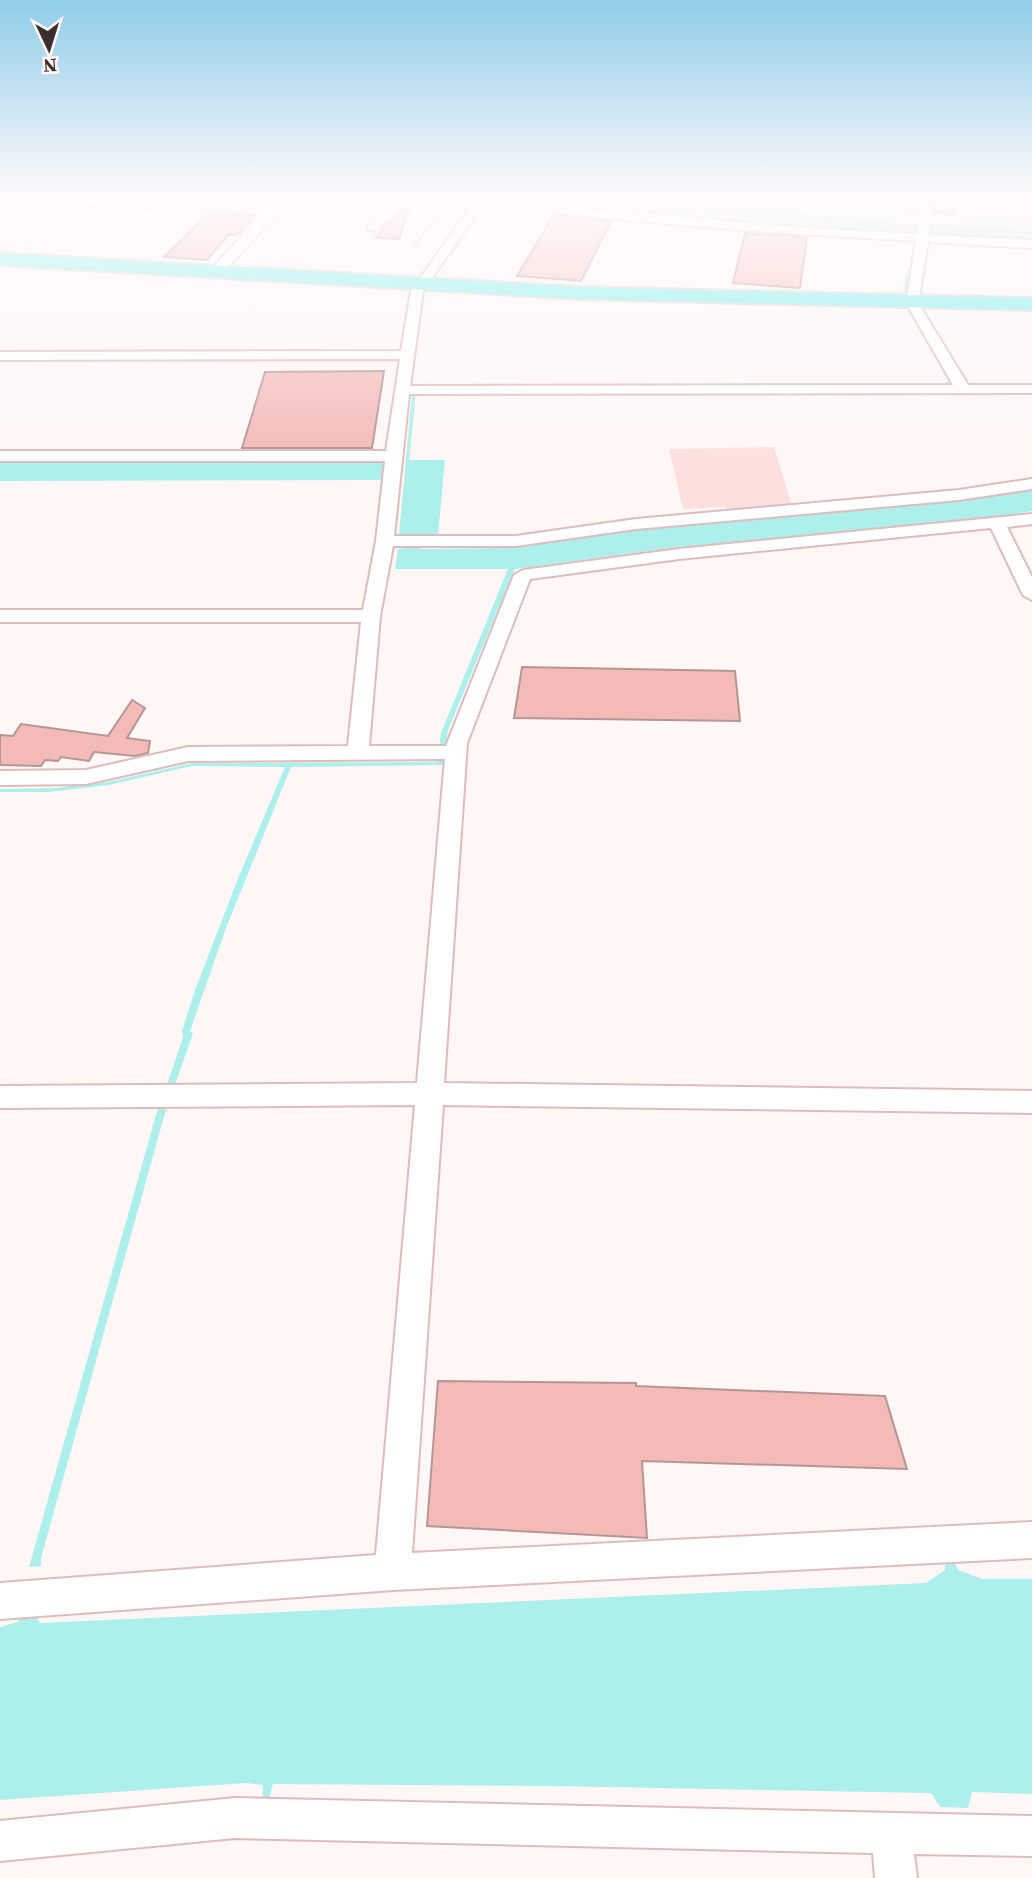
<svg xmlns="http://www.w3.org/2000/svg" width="1032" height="1878" font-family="'Source Serif 4',serif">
<rect width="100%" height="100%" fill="#fef7f6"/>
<!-- green -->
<path fill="#fde0de" d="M774 447 792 506 727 513 726 507 683 509 669 449Z"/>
<!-- water -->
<path fill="#adefeb" d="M512 197H650L1032 229V242L928 236Z
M412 393H416L409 460H445L438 535H399Z
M0 461H379L385 462 384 469 387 470 383 472 382 480 0 481Z
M1032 490V511L986 519 671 548 515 569 448 730 446 747H439L441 733 508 569H395L398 549 421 546V549L504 548 647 529 940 503Z
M439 759H446L445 765 291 767 226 928 190 1031 193 1033 175 1085H167L183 1037 182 1031 195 990 239 876 285 767 192 766 109 785 49 792H0V789L56 788 108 782 192 763 438 762Z
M158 1108 168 1110 165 1113 41 1558V1566L29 1567Z
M945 1559 953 1560 958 1570 982 1579H1032V1794L972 1792 968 1808 940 1807 931 1793 550 1786 273 1784 267 1806H262L263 1785 245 1783 0 1800V1627L18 1622 23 1612 32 1611 40 1623 926 1583 945 1570Z"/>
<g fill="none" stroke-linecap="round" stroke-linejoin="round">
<!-- stream-far1 -->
<path stroke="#adefeb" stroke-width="3.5" d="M446 197 472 200
M707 197 751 201 752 197
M415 244 452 200
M451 254 476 215 489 204 513 206
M906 291 907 277
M943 368 952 383"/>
<!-- stream -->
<path stroke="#adefeb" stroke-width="4.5" d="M941 386 952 383 951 381"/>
</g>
<!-- building -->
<path fill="#f3bab7" stroke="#b59694" stroke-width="2" d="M934 197H949L955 214 933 212Z
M411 204 399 239 376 238 383 228Z
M209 213 256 216 237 235H228L207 260 164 257Z
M554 214 611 221 581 281 517 276Z
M745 233 807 237 800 288 733 283Z
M384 371 372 448H242L265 372Z
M522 667 735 671 740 721 514 718Z
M132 700 145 708 127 738 150 741 148 753 135 756 94 752 89 761 61 757 58 761 45 760 41 766 0 765V735L13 736 21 724 108 736Z
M438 1381 636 1383V1386L885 1396 907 1469 642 1461 647 1538 427 1526Z"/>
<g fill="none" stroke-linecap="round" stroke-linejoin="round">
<defs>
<path id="minor" d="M12 197H81L270 208 276 211 270 214 17 200Z
M404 197H416L376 230H368V226Z
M467 197H496L539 204 810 228 917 234 919 197H931L929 235 1032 240V248L928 242 918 303 968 385H1032V393L409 394 394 536H516L636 519 959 490 1032 479V489L959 500 636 529 516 546H393L380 616 369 746H446L514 575 523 570 679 549 1032 514V524L1007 527 1032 577V600L1023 595 991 528 679 559 530 579 467 743 444 1083 1032 1091V1113L443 1105 412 1553 1032 1522V1558L393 1590 0 1619V1583L376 1555 415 1105 0 1108V1086L417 1083 445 759 188 761 86 784 0 785V771L86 770 188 747 348 746 361 622H0V610H363L376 541 385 461H0V451H386L400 359 0 360V352L401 351 411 291 475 201ZM485 202C627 224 773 233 916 241L906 303 953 385 410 386 423 291Z
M798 197H810L807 211 797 209Z
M235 1798 1032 1816V1856L914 1854 917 1878H875L873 1853 235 1838 0 1861V1821Z"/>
<path id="tertiary" d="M277 197H292L225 271H215L213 268 215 265Z"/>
<path id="secondary" d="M656 197C782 197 907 215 1032 222V232L924 226 664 202Z"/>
<path id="trunk" d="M0 253 581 287 1032 298V310L581 299 0 265Z"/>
</defs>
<!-- minor casing -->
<use href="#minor" stroke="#ddbdbb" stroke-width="4"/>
<!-- tertiary casing -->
<use href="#tertiary" stroke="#ddbdbb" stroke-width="3"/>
<!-- secondary casing -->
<use href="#secondary" stroke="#ddbdbb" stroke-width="3"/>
<!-- trunk casing -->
<use href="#trunk" stroke="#d8d5d5" stroke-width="4"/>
<!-- path -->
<path stroke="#c3bbba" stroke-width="2.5" stroke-dasharray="1 2.5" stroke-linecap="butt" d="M439 197 453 200"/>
<!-- minor -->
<use href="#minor" fill="#fff" fill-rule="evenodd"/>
<!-- tertiary -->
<use href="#tertiary" fill="#fff" fill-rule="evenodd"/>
<!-- secondary -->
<use href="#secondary" fill="#c8f9f8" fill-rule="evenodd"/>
<!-- trunk -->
<use href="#trunk" fill="#6befeb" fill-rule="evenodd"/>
</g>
<!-- sky -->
<linearGradient id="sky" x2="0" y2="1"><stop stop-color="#90cce9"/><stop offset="0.43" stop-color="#fffbfb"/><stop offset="1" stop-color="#fffbfb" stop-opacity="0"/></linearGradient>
<rect width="1032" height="460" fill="url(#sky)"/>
<!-- north arrow -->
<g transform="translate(49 49) rotate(176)" stroke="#fef7f6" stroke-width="5" paint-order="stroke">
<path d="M0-5L12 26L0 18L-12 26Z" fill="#3b2f2e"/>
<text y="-10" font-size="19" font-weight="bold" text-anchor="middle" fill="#3b2f2e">N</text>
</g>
</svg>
